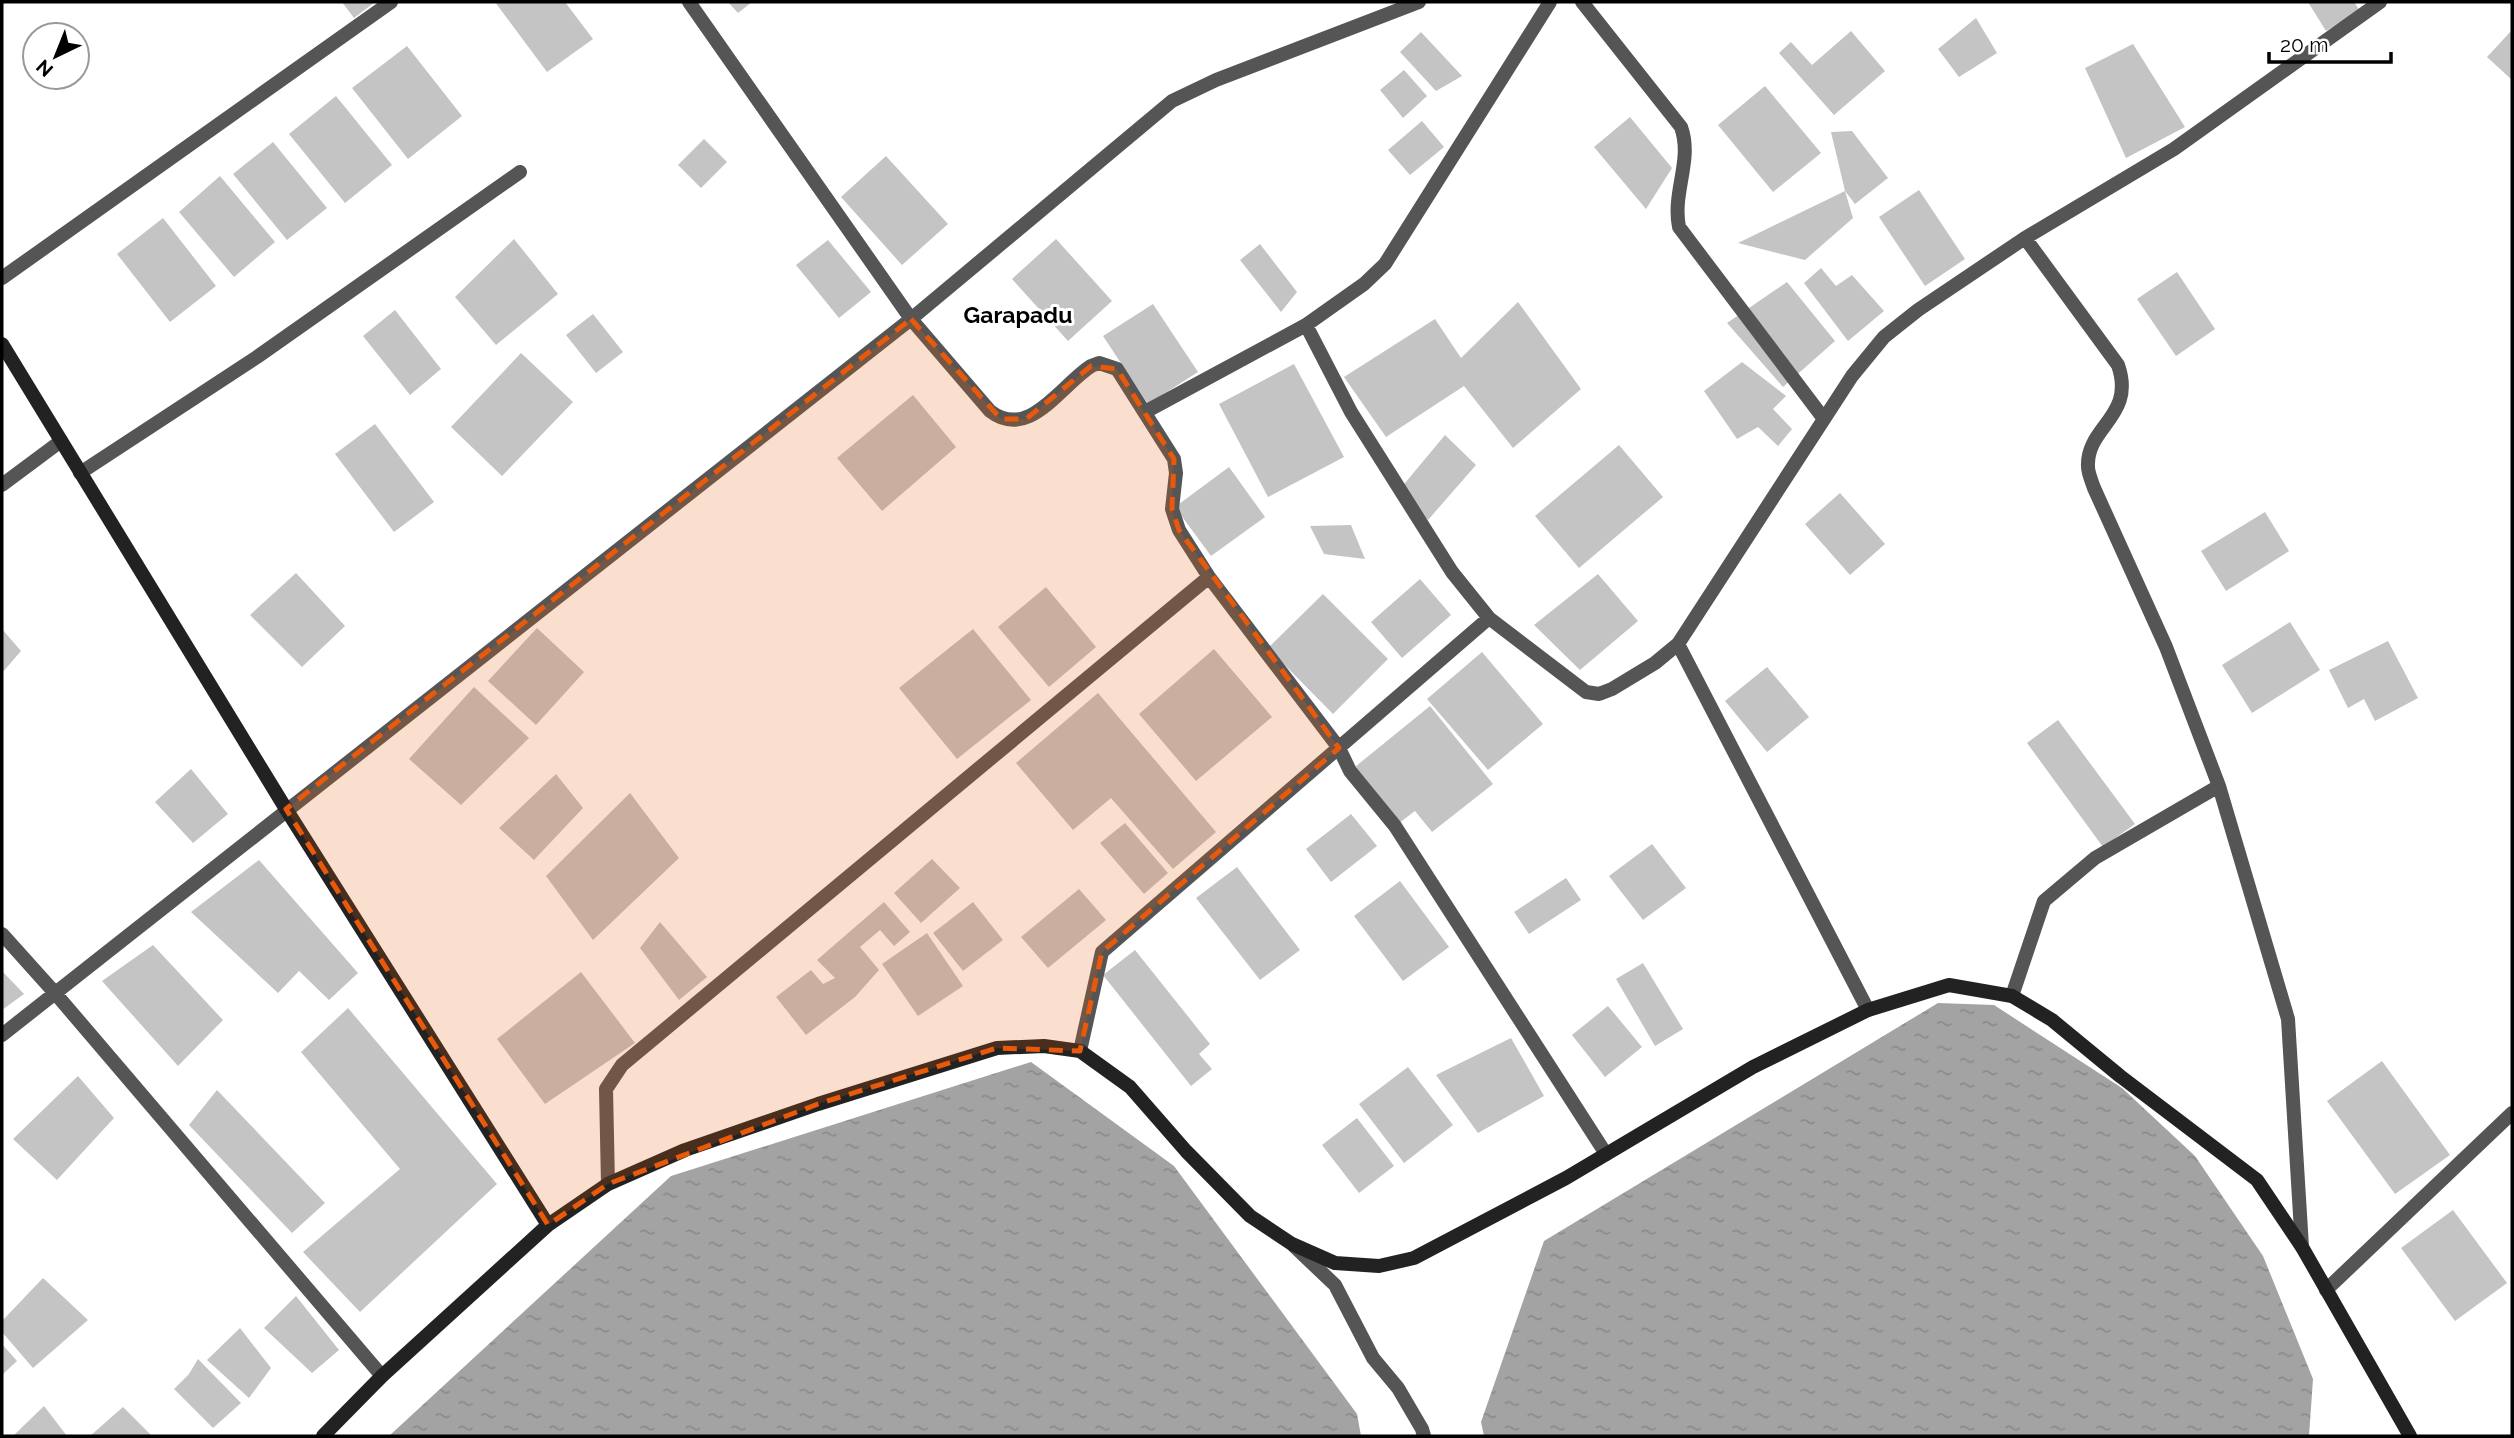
<svg xmlns="http://www.w3.org/2000/svg" width="2514" height="1438" font-family="Raleway,sans-serif">
<defs>
<pattern id="water-ripples" width="26" height="14" patternUnits="userSpaceOnUse" patternTransform="scale(1.75)"><rect width="26" height="14" fill="#a3a3a3"/><path d="M2 4q2-2 4 0t4 0M15 11q2-2 4 0t4 0" fill="none" stroke="#8b8b8b"/></pattern>
</defs>
<rect width="100%" height="100%" fill="#fff"/>
<!-- water -->
<path fill="url(#water-ripples)" d="M1938 1003 1994 1005 2122 1088 2195 1156 2263 1256 2313 1379 2309 1436H1484L1481 1422 1544 1241Z
M1031 1062 1174 1166 1357 1414 1361 1436H389L671 1176Z"/>
<!-- building -->
<path fill="#c4c4c4" d="M342 2H375L354 18Z
M495 2H565L593 39 547 72Z
M728 2H752L738 13Z
M2308 2H2354L2360 11 2326 31Z
M1976 18 1997 53 1959 77 1938 49Z
M2512 30V80L2487 57Z
M1851 31 1885 71 1834 115 1779 53 1791 42 1812 65Z
M1421 32 1462 76 1436 91 1400 52Z
M2133 44 2185 127 2126 158 2085 68Z
M407 46 462 116 408 159 352 88Z
M1404 70 1427 96 1403 118 1380 90Z
M1765 86 1821 153 1773 192 1718 125Z
M336 96 392 165 345 203 289 134Z
M1630 117 1672 168 1646 209 1594 147Z
M1422 121 1444 147 1410 175 1388 150Z
M1852 131 1888 178 1855 204 1845 191 1831 132Z
M704 139 727 162 701 188 678 165Z
M273 142 327 208 287 240 233 174Z
M886 156 948 224 902 265 841 197Z
M220 176 275 242 234 277 179 212Z
M1919 190 1965 259 1925 286 1879 217Z
M1845 191 1853 218 1805 260 1738 243Z
M163 218 216 286 170 322 117 254Z
M514 239 558 294 496 345 455 297Z
M1056 239 1112 301 1068 341 1012 279Z
M828 240 871 292 839 318 796 265Z
M1260 244 1297 292 1281 312 1240 260Z
M1821 268 1836 286 1852 275 1884 311 1848 341 1804 283Z
M2177 272 2215 329 2176 356 2137 299Z
M1787 282 1835 341 1783 387 1727 323Z
M1518 302 1581 389 1513 448 1464 386 1386 437 1344 377 1435 319 1461 358Z
M1153 304 1198 372 1148 404 1103 336Z
M395 310 441 369 410 395 363 336Z
M593 314 623 352 596 373 566 335Z
M521 353 573 402 502 476 451 427Z
M1742 362 1786 396 1773 409 1792 429 1778 446 1758 427 1737 439 1704 391Z
M1294 364 1344 457 1268 497 1219 404Z
M913 395 956 447 882 511 837 458Z
M375 424 434 502 394 532 335 454Z
M1445 435 1476 465 1428 520 1400 489Z
M1619 445 1663 497 1579 568 1535 516Z
M1229 467 1265 517 1211 556 1175 507Z
M1840 493 1885 544 1850 575 1805 524Z
M2265 512 2289 551 2226 591 2201 551Z
M1351 525 1365 559 1324 554 1310 526Z
M296 573 345 626 302 667 250 615Z
M1598 574 1638 621 1580 670 1534 625Z
M1420 579 1451 615 1402 658 1371 622Z
M1046 587 1096 647 1049 687 998 627Z
M1323 594 1388 659 1333 714 1268 648Z
M2290 622 2320 670 2252 713 2222 665Z
M537 628 584 672 536 725 488 681Z
M2 629 21 651 2 673Z
M973 629 1031 700 957 759 899 688Z
M2388 641 2418 698 2375 721 2364 699 2348 708 2329 670Z
M1214 649 1272 717 1196 781 1139 714Z
M1482 652 1543 724 1488 770 1427 699Z
M1767 667 1809 717 1767 752 1725 701Z
M474 687 529 738 461 805 409 759Z
M1098 693 1216 832 1173 869 1111 798 1073 830 1016 763Z
M1430 706 1493 784 1432 832 1415 811 1395 826 1350 771Z
M2058 720 2135 824 2103 847 2027 743Z
M191 769 228 814 193 843 155 802Z
M556 774 583 808 534 860 499 828Z
M630 793 679 858 593 940 546 876Z
M1351 814 1377 846 1331 882 1306 849Z
M1125 823 1168 873 1144 894 1100 843Z
M1652 844 1686 888 1643 920 1609 876Z
M932 859 960 888 921 923 894 893Z
M259 860 358 973 329 1000 299 971 278 993 191 912Z
M1237 867 1300 950 1260 980 1196 898Z
M1566 878 1581 900 1529 934 1514 912Z
M1400 881 1449 947 1403 981 1354 916Z
M1079 889 1106 920 1048 968 1021 937Z
M884 902 910 932 894 946 880 930 860 947 879 970 855 997 806 1035 776 997 811 970 823 984 835 978 817 960Z
M973 902 1003 940 963 971 933 933Z
M660 922 707 977 679 1000 640 948Z
M927 933 963 986 918 1016 882 964Z
M153 945 223 1020 178 1066 102 981Z
M1135 950 1210 1044 1199 1054 1212 1069 1191 1086 1103 975Z
M1643 963 1683 1029 1655 1046 1616 979Z
M2 971 24 994 2 1010Z
M581 972 635 1043 545 1104 497 1039Z
M1608 1006 1642 1047 1605 1077 1572 1035Z
M348 1008 497 1184 360 1312 303 1252 400 1169 301 1052Z
M1511 1038 1544 1096 1478 1133 1436 1075Z
M2382 1061 2450 1155 2395 1194 2327 1101Z
M1408 1067 1453 1125 1404 1163 1359 1104Z
M78 1076 114 1118 57 1180 13 1139Z
M217 1090 325 1203 292 1233 189 1125Z
M1357 1118 1394 1166 1359 1193 1322 1145Z
M2453 1210 2507 1283 2455 1321 2401 1248Z
M43 1278 88 1320 33 1368 2 1332V1321Z
M296 1296 339 1350 312 1373 264 1328Z
M240 1328 271 1368 249 1398 207 1360Z
M2 1344 17 1361 2 1375Z
M198 1359 241 1403 213 1428 174 1389 189 1374Z
M44 1406 67 1436H13Z
M123 1407 152 1436H90Z"/>
<g fill="none" stroke-linecap="round" stroke-linejoin="round">
<!-- street -->
<path stroke="#555" stroke-width="14" d="M689 2 911 319 990 411C1029 441 1060 386 1091 366L1099 363 1117 369 1174 459 1176 473 1172 509 1179 530 1209 577 1339 748 1350 771 1395 826 1606 1154
M1582 2 1681 127C1693 160 1672 192 1679 227L1824 419
M2025 238 2118 365C2136 417 2086 426 2088 467 2088 473 2092 482 2094 488L2166 647 2219 786 2288 1019 2302 1247
M2 278 391 2
M1306 325 1351 412 1452 572 1489 618 1586 692 1599 694 1612 689 1655 663 1678 644 1852 376 1884 337 1918 310 2025 238 2174 149 2380 2
M1145 412 1306 325 1364 284 1385 264 1550 2
M80 473 257 357 520 172
M2 485 61 441
M1678 644 1868 1010
M2 934 55 993 382 1376
M2012 996 2044 901 2095 858 2219 786
M2 1035 911 319 1172 101 1216 80 1419 2
M1080 1051 1102 952 1489 618
M608 1184 606 1089 622 1065 1209 577
M1294 1246 1335 1285 1373 1358 1398 1388 1422 1429 1424 1436
M2326 1290 2512 1113"/>
<!-- secondary -->
<path stroke="#222" stroke-width="14" d="M2 344 286 809 548 1225
M323 1436 382 1376 548 1225 608 1184 685 1150 818 1104 997 1048 1044 1046 1080 1051 1130 1087 1186 1151 1250 1216 1292 1244 1335 1263 1379 1266 1414 1258 1566 1178 1753 1067 1868 1010 1949 985 2012 996 2052 1020 2120 1076 2257 1180 2302 1247 2410 1436"/>
</g>
<!-- marked area -->
<path fill="#e8590c" fill-opacity="0.2" stroke="#e8590c" stroke-width="5" stroke-dasharray="14 9" stroke-linejoin="round" d="M911 319 1001 419H1026L1091 366 1117 369 1174 459 1172 509 1179 530 1339 748 1102 952 1080 1051 997 1048 818 1104 608 1184 548 1225 286 809Z"/>
<g text-anchor="middle" dominant-baseline="central" stroke-width="6" stroke-linejoin="round" paint-order="stroke">
<!-- quarter labels -->
<g font-size="23" font-weight="bold" fill="#000" stroke="#fff">
<text x="1018" y="314">Garapadu</text>
</g>
</g>
<!-- border -->
<rect width="2514" height="1438" fill="none" stroke="#000000" stroke-width="7"/>
<!-- north arrow -->
<g transform="translate(56 56) rotate(223)"><circle r="33" fill="#ffffff" stroke="#999999" stroke-width="2"/>
<path d="M0-5L12 26L0 18L-12 26Z" fill="#000000"/>
<text y="-10" font-size="19" font-weight="bold" text-anchor="middle" fill="#000000">N</text>
</g>
<!-- scale -->
<path d="M2269 52v10h122v-10" fill="none" stroke="#000000" stroke-width="3.5"/>
<text x="2280" y="52" font-size="21" fill="#000000" stroke="#ffffff" stroke-width="5" paint-order="stroke">20 m</text>
</svg>
